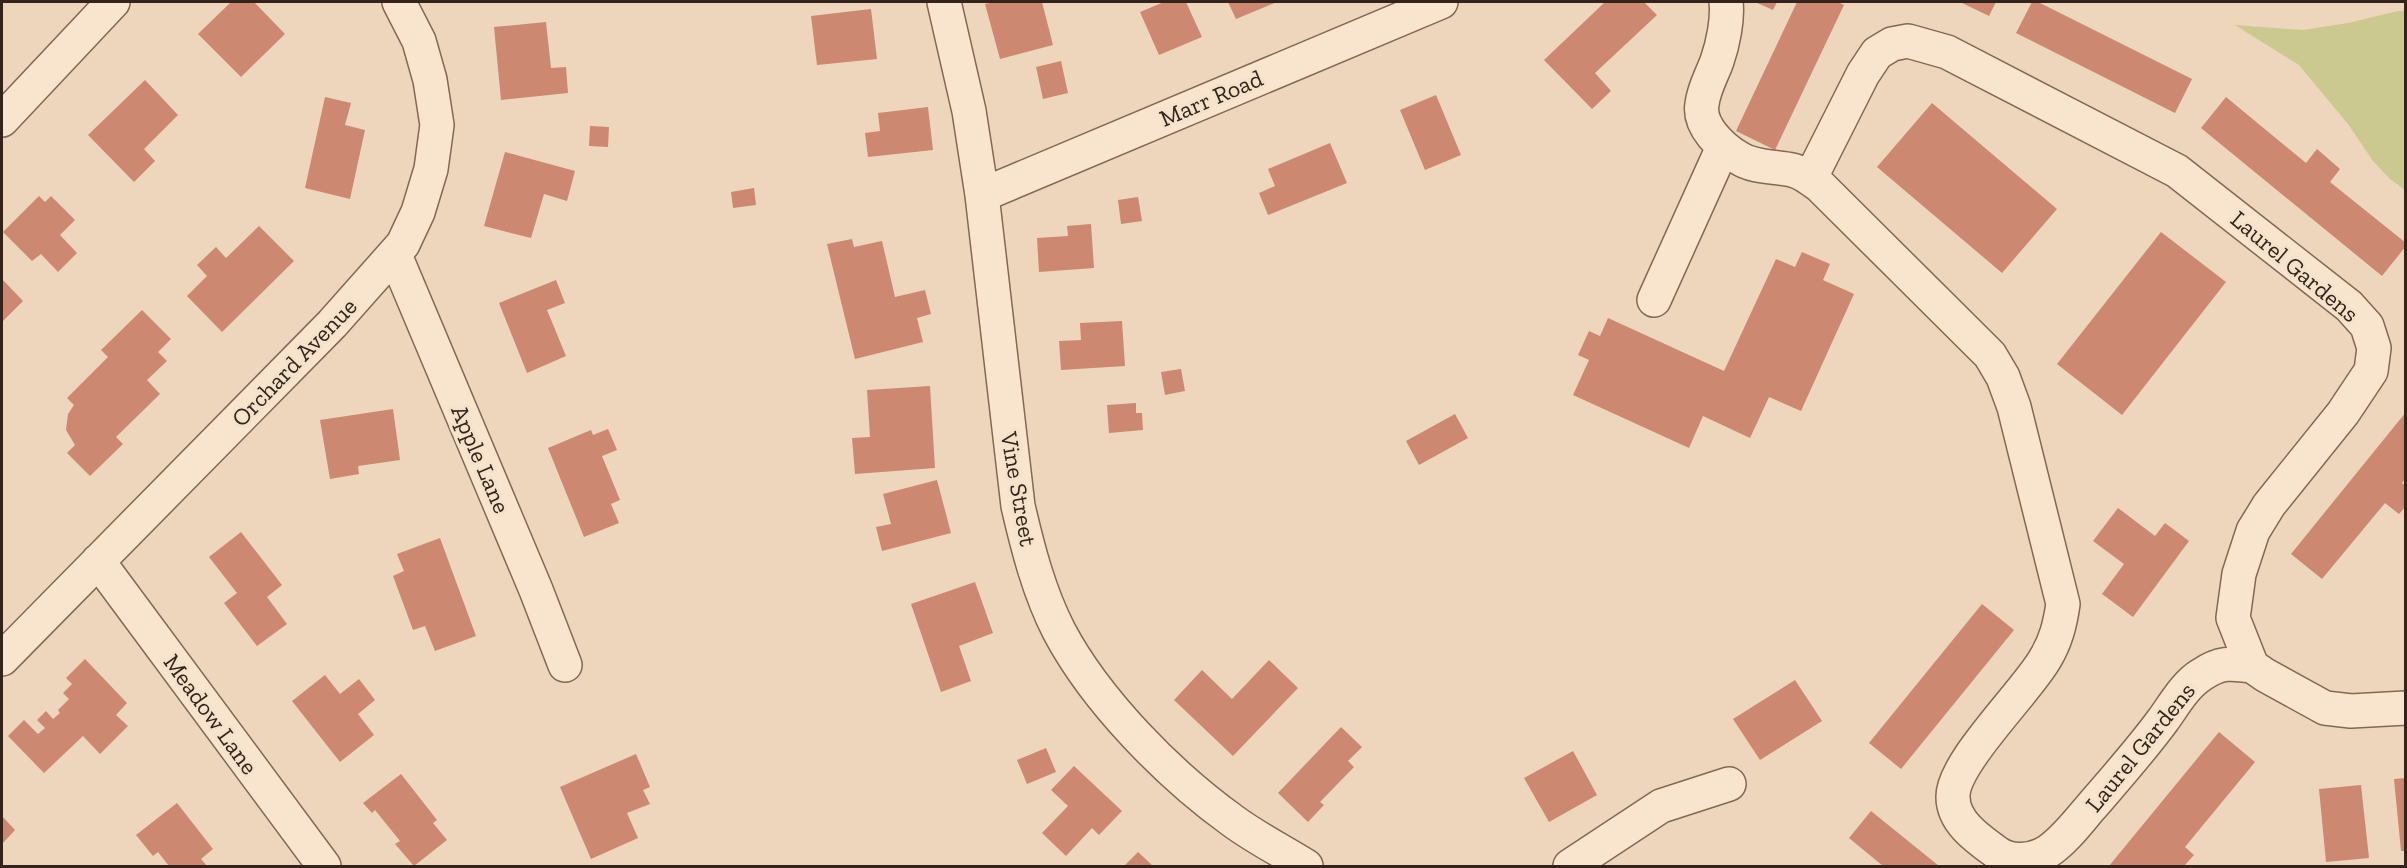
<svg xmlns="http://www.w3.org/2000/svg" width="2407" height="868" font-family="'Zilla Slab',serif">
<rect width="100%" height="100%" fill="#edd6bb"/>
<!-- green -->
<path fill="#cbc890" d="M2398 11H2405V190L2389 178 2373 161 2348 124 2299 65 2235 25 2303 30 2348 23Z"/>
<!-- building -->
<path fill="#cc8871" d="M231 2H254L285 34 241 77 198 34Z
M995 2H1042L1053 45 1000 59 985 4Z
M1164 2H1186L1202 37 1159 55 1140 12Z
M1228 2H1277L1236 19Z
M1605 2H1644L1657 15 1595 73 1611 91 1592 109 1544 60Z
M1755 2H1777L1773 10Z
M1797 2H1838L1844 5 1775 150 1736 131Z
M1960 2H1996L1989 16Z
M2032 2H2038L2192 79 2175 113 2016 33Z
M871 9 877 59 817 65 811 16Z
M546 22 551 68 566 67 568 93 501 100 494 27Z
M1061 61 1068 93 1043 99 1036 67Z
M145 80 178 115 144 149 155 161 134 182 88 135Z
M1436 95 1461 155 1425 170 1400 110Z
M325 97 351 103 345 125 365 130 350 199 305 188Z
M2226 97 2306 163 2317 149 2340 169 2330 182 2406 243V246L2382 276 2201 128Z
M1932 103 2057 209 2002 273 1877 167Z
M928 107 933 150 868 157 865 133 880 131 878 113Z
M590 126 609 127 608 147 589 146Z
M1330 143 1347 183 1268 215 1259 193 1275 186 1268 169Z
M505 152 575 171 567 201 544 194 531 238 484 226Z
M754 188 756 205 733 208 731 192Z
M39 196 45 202 51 196 75 220 60 235 77 253 58 272 41 254 32 261 3 232Z
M1138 197 1142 221 1121 224 1118 200Z
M1091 224 1094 268 1039 272 1037 238 1068 236 1067 226Z
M259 226 294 261 222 332 187 296 207 276 197 265 216 247 226 258Z
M2161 232 2226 282 2122 415 2057 364Z
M852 239 854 247 882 241 895 297 925 290 931 314 917 318 923 342 855 359 827 244Z
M1802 252 1830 264 1823 280 1854 294 1801 411 1769 397 1750 438 1703 416 1689 448 1573 395 1589 360 1578 355 1589 331 1600 336 1608 318 1724 371 1776 259 1795 267Z
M2 279 23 301 2 322Z
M556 280 565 303 547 310 566 356 527 373 499 303Z
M142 310 171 339 158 352 167 361 147 380 160 394 116 437 123 444 90 476 67 453 75 445 66 430 68 414 74 405 67 398 108 357 101 350Z
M1122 321 1125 366 1061 370 1059 341 1081 340 1080 323Z
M1181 369 1185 391 1165 395 1161 372Z
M930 386 935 468 855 474 852 438 870 437 867 390Z
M1136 403V413H1142L1143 430 1109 433 1107 405Z
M393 409 400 460 358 466 359 474 330 479 320 420Z
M2406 412V478L2402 483 2406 486V506L2399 514 2385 503 2322 579 2291 554Z
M1455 414 1468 438 1419 465 1406 441Z
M608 429 617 450 602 456 620 500 611 504 619 523 584 537 548 448 591 430 593 435Z
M937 480 951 533 882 551 876 527 891 524 883 494Z
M2118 508 2155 536 2165 523 2189 541 2133 617 2102 594 2124 564 2093 541Z
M241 532 282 585 267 597 287 624 257 646 224 603 237 593 209 557Z
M440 538 476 636 435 651 425 626 413 630 393 576 404 571 397 554Z
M975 582 993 633 959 646 971 681 941 692 911 604Z
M1982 604 2014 630 1901 769 1869 743Z
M85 659 127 703 116 715 128 726 100 754 83 736 44 773 8 736 24 720 38 734 45 728 37 720 46 711 53 719 60 713 58 710 69 699 63 693 72 684 66 678Z
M1269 660 1298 688 1233 756 1174 700 1202 670 1232 699Z
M325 675 340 694 359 679 375 700 358 714 374 735 340 762 292 701Z
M1795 680 1822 721 1760 760 1733 719Z
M1341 727 1362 747 1348 761 1354 767 1320 802 1324 805 1308 822 1278 793Z
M2219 732 2255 762 2185 847 2194 855 2184 866H2109Z
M1046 748 1056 772 1027 784 1017 760Z
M1573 751 1597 795 1549 822 1524 778Z
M636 754 650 787 643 790 650 804 627 813 638 838 591 859 560 787Z
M1074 766 1122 811 1099 835 1092 828 1066 856 1042 833 1068 806 1051 790Z
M401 774 437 820 433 823 447 840 414 866 395 844 400 841 375 810 372 813 363 803Z
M2406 778V851H2401L2394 779Z
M2361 785 2369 858 2326 862 2319 789Z
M177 803 213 849 201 859 207 866H169L158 852 153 856 136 835Z
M1871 811 1939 866H1883L1849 838Z
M2 816 15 830 2 844Z
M1138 852 1153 866H1124Z"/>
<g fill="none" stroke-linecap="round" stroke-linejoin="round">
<defs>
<path id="minor" d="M944 2 969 111 982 195 1018 506C1028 549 1039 592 1059 631 1096 701 1169 775 1233 821 1256 838 1282 851 1306 866
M1726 2C1728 19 1723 44 1717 61 1712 75 1704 88 1702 104 1698 126 1722 148 1739 158 1754 168 1775 166 1792 170 1802 172 1812 180 1820 186L1990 355 2003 377 2014 407 2063 604C2060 624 2056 641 2045 659 2027 691 1952 763 1953 797 1953 822 1978 839 1996 852 2010 863 2032 861 2047 852 2064 841 2078 822 2091 807 2116 778 2141 750 2163 720 2174 705 2185 685 2201 675 2220 662 2230 663 2252 666
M2 120 113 2
M1810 179 1863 74 1877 53 1892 44 1908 41 1947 52 2177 171 2349 306 2367 326 2374 348 2371 371 2343 413 2269 505 2253 531 2239 574 2233 618 2252 666 2265 675 2325 708 2351 711 2406 708
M982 195 1441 2
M395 255 536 590 565 665
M1654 300 1723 147
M98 561 324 866
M2 659 332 324 403 244 418 212 431 169 437 125 430 80 419 41 399 2
M1570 866 1661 806 1729 784"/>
</defs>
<!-- minor casing -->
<use href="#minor" stroke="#846755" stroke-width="36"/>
<!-- minor -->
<use href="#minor" stroke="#f9e5ce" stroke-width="33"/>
</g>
<g text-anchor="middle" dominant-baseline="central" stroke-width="6" stroke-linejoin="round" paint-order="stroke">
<!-- street labels -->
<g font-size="24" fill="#33231a" stroke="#f5e2cb">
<text transform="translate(1211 98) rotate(-23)">Marr Road</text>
<text transform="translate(2295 266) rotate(40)">Laurel Gardens</text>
<text transform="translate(294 362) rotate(-46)">Orchard Avenue</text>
<text transform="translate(481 459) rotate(67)">Apple Lane</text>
<text transform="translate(1019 489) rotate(80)">Vine Street</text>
<text transform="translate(211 714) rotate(54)">Meadow Lane</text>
<text transform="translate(2140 747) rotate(-51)">Laurel Gardens</text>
</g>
</g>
<!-- border -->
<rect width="2407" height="868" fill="none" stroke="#33231a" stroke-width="6"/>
</svg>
